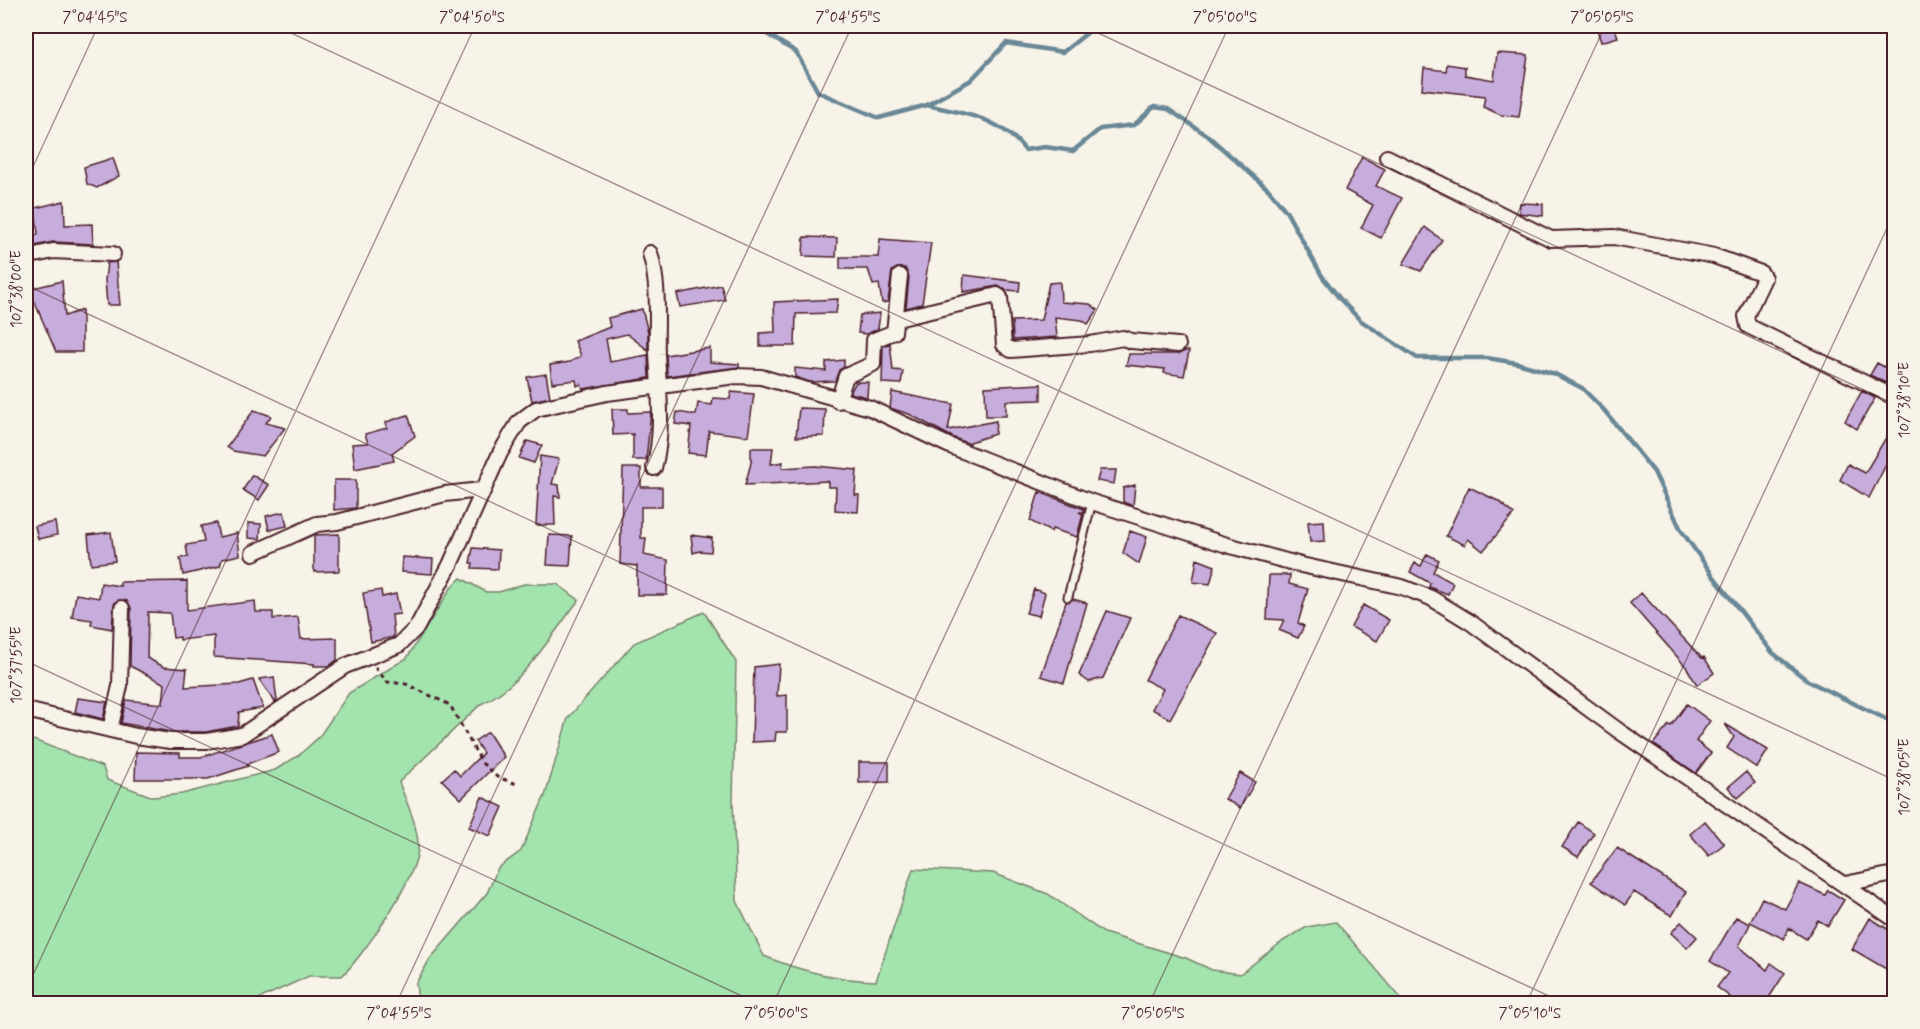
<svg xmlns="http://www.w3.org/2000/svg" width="1920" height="1029" font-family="Mynerve,sans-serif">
<rect width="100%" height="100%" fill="#f7f3e8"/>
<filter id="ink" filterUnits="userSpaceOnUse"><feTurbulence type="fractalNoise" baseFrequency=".0167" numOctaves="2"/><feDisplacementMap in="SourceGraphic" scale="12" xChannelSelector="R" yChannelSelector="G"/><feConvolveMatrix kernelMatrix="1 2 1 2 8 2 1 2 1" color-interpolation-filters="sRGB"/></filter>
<g filter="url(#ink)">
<!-- green -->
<path fill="#a3e4ae" stroke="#76826c" stroke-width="1.5" d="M461 578 486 592H499L524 584H557L579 600C551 635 523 685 481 704L399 782C406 802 417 823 418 844 421 873 363 956 342 976H309L250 1003H26V737L103 767 107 780 153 797 182 794 275 770 298 756 319 737 349 693 407 658 451 588Z
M704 612 736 662 733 801 737 901 764 956C800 971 837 980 876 981L913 869 993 873 1048 894 1104 933 1186 958 1212 970 1240 974 1283 941 1307 927 1336 922 1405 1003H418L416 983 430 959 487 893 498 868 521 851 546 793 568 718 634 643Z"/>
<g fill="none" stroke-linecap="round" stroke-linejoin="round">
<!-- stream -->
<path stroke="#6a8796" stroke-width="4.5" d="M728 26 759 29 796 52 818 92 879 118 927 105 971 80 1006 43 1063 52 1096 26
M927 105C965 114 1000 117 1025 150L1045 147 1073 151 1100 129 1134 125 1154 107 1168 109 1208 136 1268 189 1286 211 1322 276 1340 299 1360 320 1417 358H1487L1517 363 1555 374 1582 388 1604 410 1654 472 1681 530 1714 577 1773 653 1808 681 1894 723"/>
</g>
<!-- building -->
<path fill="#c7addb" stroke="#4a1f2b" stroke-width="1.5" d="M1596 26H1614L1618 37 1601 42Z
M1497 53 1528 55 1519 117 1501 115 1483 107 1485 96 1422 89 1424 68 1446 71 1447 64 1465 67V75L1494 80Z
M1362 157 1385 169 1376 186 1402 198 1381 238 1361 228 1373 205 1345 190Z
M113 158 119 176 97 188 87 184 84 167Z
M64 201 65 225 92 224 93 244 53 242 26 248V240L38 234 35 208Z
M1520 203 1543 204V216L1519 213Z
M1425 227 1442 240 1421 271 1403 264Z
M804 237 837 238 836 257 803 256Z
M880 239 931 243 922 304 906 308 909 277 905 268H897L892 271 888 302 882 303 879 284 873 285 868 269H840V257H878Z
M116 262 120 305H107L105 280 107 263Z
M964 275 1020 282 1019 291 1006 290 998 286 963 292Z
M62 281 65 316 82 310V352H56L29 289Z
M1060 282 1061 302 1090 304 1098 310 1088 324 1082 320 1055 317 1057 337 1013 340 1012 321 1041 320 1049 283Z
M721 285 725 300 680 307 677 294Z
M838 299 836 313 796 314 795 346H760V333L775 332 774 302Z
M642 309 648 332V350L627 334 606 339 610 362 648 355 649 378 583 389 581 384 577 386 576 380 552 383 550 365 570 362 581 356 575 341 610 327 608 318Z
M880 313 878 329 867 334 858 333 860 315Z
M890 343 893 370 903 371 901 384 882 383 883 346Z
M710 348V362L739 364V367L667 376 666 355Z
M1185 351H1189L1184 376 1164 373 1165 369 1126 365 1129 354H1178Z
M844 360V367L839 370 835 381 810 382 795 377V368L826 371V362Z
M1877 363 1894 372V387L1870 375Z
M546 374 550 397 532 401 527 377Z
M856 382H868L867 397 850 393Z
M1041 384V400L1006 401V416H986L985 387Z
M1862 391 1875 398 1857 429 1845 421Z
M731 392 754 394 748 436 709 431 706 455 688 453 691 426 675 424 677 412 696 415 698 403 712 405 713 398 730 399Z
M892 392 953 404 948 430 996 421 995 434 970 442V444L954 438 909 414 890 408Z
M799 408 825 409 824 436 796 437Z
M612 409H628V413L651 412 646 460H633V434L613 435Z
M254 410 271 416 266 423 285 428 263 456 233 451 227 447Z
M408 415 415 436 392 453 394 461 355 469 352 444 368 443 365 434 387 428 386 422Z
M1894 424V449L1869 498 1840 480 1848 464 1865 473Z
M527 441 542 445 534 463 519 458Z
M751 448H773L771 464 783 462 782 468 815 466 857 470 855 495H859L858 512 835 510 836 487H828V481L745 485 751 463Z
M540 456 559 459 552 484 559 485 560 497 554 496 555 525H536Z
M623 468H641V487H662V507H641V538H646L644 555 668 560 667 595H637V566L620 564Z
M1100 470H1116L1114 484 1097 481Z
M252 475 269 485 259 500 243 490Z
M334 480H356V508L334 510Z
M1135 485 1133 506 1123 502V488Z
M1469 487 1498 501 1514 514 1483 551 1468 539 1465 545 1446 536Z
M1039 492 1084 509V512H1079L1083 514 1077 537 1052 529 1051 532 1030 521Z
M284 512 287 526 269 530 266 516Z
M1324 521 1325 541 1310 542 1308 522Z
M55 522 57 535 38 539 35 526Z
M216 523 219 537 237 533 240 555 222 559 220 566 183 575 180 558 188 557 186 545 204 542 201 526Z
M248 523 261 524 260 539 248 538Z
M1130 531 1147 537 1139 564 1123 553Z
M111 532 115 561 91 564 88 535Z
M339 534V571L314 572V535Z
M549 535 572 536 570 566 547 565Z
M691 535 712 538 711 552 699 551 693 553Z
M473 548 499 550 498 569 472 568 473 563H470Z
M1427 554 1439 560 1433 572 1453 583 1448 594 1429 587 1430 583 1410 572 1415 563 1421 566Z
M402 557 433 559 432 574 401 572Z
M1197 559 1215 566 1210 584 1193 582Z
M1269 575H1290L1289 584 1308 589 1298 623 1304 626 1298 638 1279 630 1284 620 1267 619Z
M187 581V610L255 601 256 612H273V619L298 617 301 639 337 638V660L329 666H314V664L214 657V636L180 640V637L173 638 170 613 148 612 147 658 164 667 187 669 185 687 239 684 253 680 263 708 239 712 238 726 206 732H171L121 723 126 700 163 704 165 684 130 666 131 608 127 601 118 600 114 604 112 629 91 625 92 620 72 617 76 594 99 598 101 583 120 586V582Z
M1034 589 1045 593 1039 616 1026 613Z
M381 590 382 597 396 594 400 614 392 615 394 637 371 642 363 593Z
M1641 593 1702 658 1704 657 1714 673 1697 685 1687 668 1630 603Z
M1073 599 1087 603 1064 683 1041 676 1066 602Z
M1363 605 1389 620 1377 641 1351 627Z
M1107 611 1130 618 1103 678 1089 682 1079 675Z
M1178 615 1217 633 1170 719 1152 709 1163 689 1145 680Z
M779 664 777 696 787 695V732H776L775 741 752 742 754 667Z
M274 677 277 701 275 702 259 679Z
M78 698 107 702 103 719 75 712Z
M1687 704 1710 721 1696 741 1711 753 1696 773 1653 744 1669 725 1671 726Z
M1725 724 1768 750 1757 768 1727 748 1734 737Z
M488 732 504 757 461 799 442 780 454 769 460 776 483 753 475 741Z
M272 734 279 752 247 764 248 766 208 779H135L136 752 180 753V757H201Z
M859 762H889V782L859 783Z
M1746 772 1755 783 1738 798 1728 787Z
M1240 773 1255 782 1240 808 1225 799Z
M482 797 503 807 490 836 469 827Z
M1705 821 1724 844 1709 856 1690 834Z
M1578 822 1594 833 1578 857 1562 847Z
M1617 848 1686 892 1672 916 1634 892 1625 905 1591 882Z
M1799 883 1825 895 1828 890 1844 900 1828 926 1818 920 1806 939 1789 928 1784 939 1750 922 1762 898 1785 909Z
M1736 917 1750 924 1739 946 1767 970 1771 963 1785 973 1765 1004H1726L1730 997 1717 987 1728 973 1710 961Z
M1870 918 1894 933V954L1886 969 1852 949Z
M1681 922 1697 937 1687 948 1671 933Z"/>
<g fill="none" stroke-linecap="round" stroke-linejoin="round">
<defs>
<path id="lane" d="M1068 597 1092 502"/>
<path id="street" d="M1387 157 1551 239 1614 237 1714 256 1761 273 1764 278 1746 316 1748 326 1894 397
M650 253C660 288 656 319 657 354 659 393 664 430 654 468
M26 257 53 251 113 254
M897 319 997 295 1000 297 1004 345 1011 350 1090 344 1123 338 1131 341 1178 345
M838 401 846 376 873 364 874 340 894 332 900 276
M253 553 317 524 337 522 445 494 481 490
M26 710 136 736 170 741H207L242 735 345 666 399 645 417 627 450 565 500 453 519 422 536 409 607 393 736 376 761 377 870 408 950 446 1092 502 1227 545 1301 565 1402 587 1431 598 1470 622 1619 731 1894 919
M110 730 120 686 122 608
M1845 884 1894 874"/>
</defs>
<!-- lane casing -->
<use href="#lane" stroke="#4a1f2b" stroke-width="11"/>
<!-- street casing -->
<use href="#street" stroke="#4a1f2b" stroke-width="18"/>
<!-- path -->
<path stroke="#4a1f2b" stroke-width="3" stroke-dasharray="4.5 4.5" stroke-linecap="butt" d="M375 667 387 682 406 684 450 705 482 763 497 777 517 784"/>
<!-- lane -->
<use href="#lane" stroke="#f7f3e8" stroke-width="7"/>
<!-- street -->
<use href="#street" stroke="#f7f3e8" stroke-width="14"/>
</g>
</g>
<!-- ticks -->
<path fill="none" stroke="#4a1f2b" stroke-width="1.5" stroke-opacity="0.45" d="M276 26 1894 780M1083 26 1894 404M1890 26 1894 28M26 182 98 26M26 285 1566 1004M26 661 759 1004M26 990 475 26M396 1004 852 26M773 1004 1229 26M1149 1004 1605 26M1526 1004 1894 213"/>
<!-- margin -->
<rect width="1920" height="1029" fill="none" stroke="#f7f3e8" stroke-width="66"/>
<rect x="33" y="33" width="1854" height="963" fill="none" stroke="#4a1f2b" stroke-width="2"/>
<g font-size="15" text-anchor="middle" fill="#4a1f2b">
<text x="95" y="22">7°04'45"S</text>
<text x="472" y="22">7°04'50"S</text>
<text x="848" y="22">7°04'55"S</text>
<text x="1225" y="22">7°05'00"S</text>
<text x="1602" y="22">7°05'05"S</text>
<text transform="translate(16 289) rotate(-90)" y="5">107°38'00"E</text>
<text transform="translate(1904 400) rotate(-90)" y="5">107°38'10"E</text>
<text transform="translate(16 665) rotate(-90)" y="5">107°37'55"E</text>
<text transform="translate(1904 777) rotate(-90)" y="5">107°38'05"E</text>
<text x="399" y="1018">7°04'55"S</text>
<text x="776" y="1018">7°05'00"S</text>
<text x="1153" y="1018">7°05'05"S</text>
<text x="1530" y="1018">7°05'10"S</text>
</g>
</svg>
